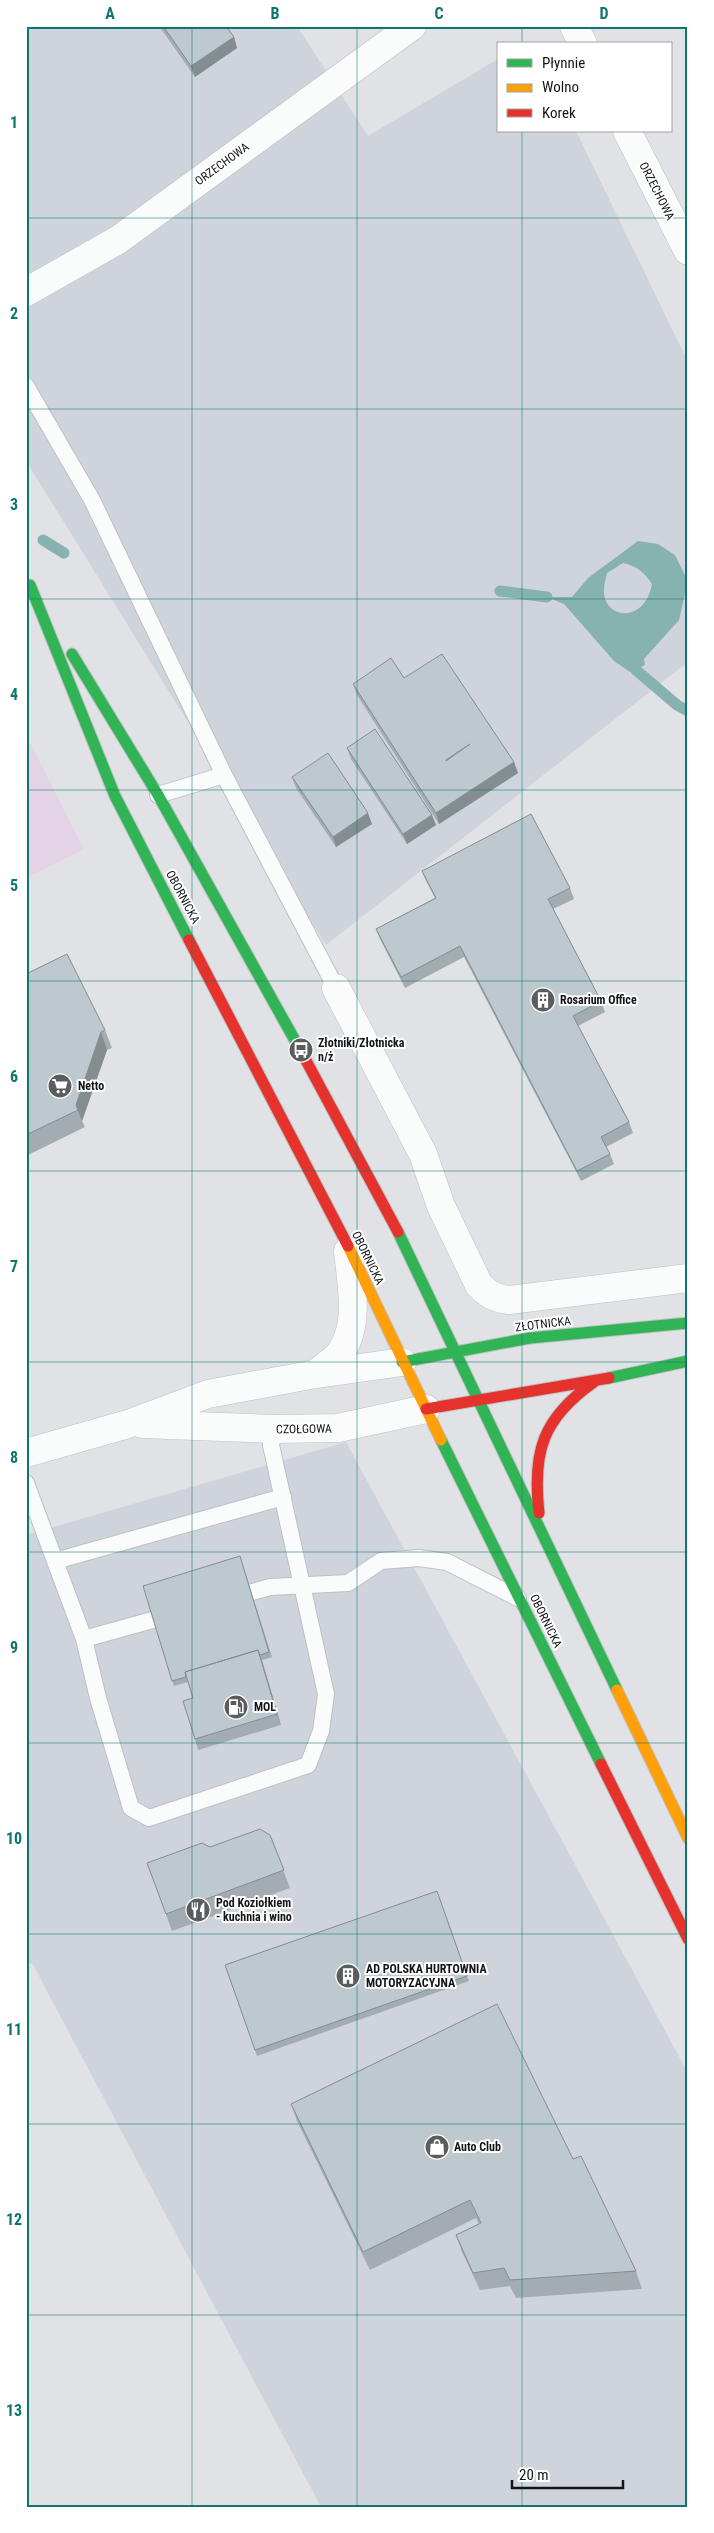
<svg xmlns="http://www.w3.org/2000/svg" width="714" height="2533" font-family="'Roboto Condensed',sans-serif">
<rect width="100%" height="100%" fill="#e0e2e5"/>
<!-- built -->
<path fill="#cfd4dc" d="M26 26H297L368 136 498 59V131H576L688 362V662L326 945 26 461Z
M346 1442 688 2073V2507H321L32 1963 26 1965V1535Z"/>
<!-- green -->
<path fill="#e4d3e7" d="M26 735 84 849 26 878Z"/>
<!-- water -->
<path fill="#86b2b0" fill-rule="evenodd" d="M638 541 658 544 675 555 688 581 679 620 644 659 645 665 630 672 614 661 564 604 547 597H572L588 578ZM623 563C637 566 645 573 652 584 645 625 602 619 604 589 604 584 606 578 607 573Z"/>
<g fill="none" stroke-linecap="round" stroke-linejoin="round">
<!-- stream -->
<path stroke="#86b2b0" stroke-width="11" d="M43 540 64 553
M500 591 547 597
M636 670 677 705 688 711"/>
<defs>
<path id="lane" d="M26 386 92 500 224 775 336 988
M158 795 224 775
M26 1483 84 1639 174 1614
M55 1561 283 1497
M231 1598 270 1587 348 1583 381 1561 419 1558 447 1562 518 1598
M84 1639 98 1698 131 1808 149 1818 308 1765 321 1731 326 1694 271 1445 274 1429"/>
<path id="street" d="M574 26 583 44
M627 131 688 251
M26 292 118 240 412 26
M336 988 423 1154 441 1206 479 1285C488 1294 496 1299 509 1300L688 1278
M315 1374C322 1368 333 1362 339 1354 361 1327 351 1283 348 1251
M142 1424 274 1429 338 1428 426 1409
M26 1453 128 1424 208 1394 310 1375 402 1362"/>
<path id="fast" d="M30 585 115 796 189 940
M72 654 158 795 302 1053
M398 1232 617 1690
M402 1362 530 1338 688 1323
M609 1378 688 1361
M441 1440 601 1764"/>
<path id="slow" d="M348 1246 441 1440
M617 1690 688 1838"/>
<path id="jam" d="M189 940 348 1246
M302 1053 398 1232
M426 1409 609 1378
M539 1513C532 1451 543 1418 594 1382
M601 1764 688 1939"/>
</defs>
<!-- lane casing -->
<use href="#lane" stroke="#bec0c2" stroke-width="18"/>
<!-- street casing -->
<use href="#street" stroke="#bec0c2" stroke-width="29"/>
<!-- fast casing -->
<use href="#fast" stroke="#bec0c2" stroke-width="13"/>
<!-- slow casing -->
<use href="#slow" stroke="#bec0c2" stroke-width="13"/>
<!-- jam casing -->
<use href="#jam" stroke="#bec0c2" stroke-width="13"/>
<!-- lane -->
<use href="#lane" stroke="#fafbfb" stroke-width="16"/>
<!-- street -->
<use href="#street" stroke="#fafbfb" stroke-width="28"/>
<!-- fast -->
<use href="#fast" stroke="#30b455" stroke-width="11"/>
<!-- slow -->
<use href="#slow" stroke="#ff9f0a" stroke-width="11"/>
<!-- jam -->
<use href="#jam" stroke="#e5322d" stroke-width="11"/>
</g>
<!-- wall -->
<path fill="#a3adb1" d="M159 26H226L234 37 237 48 195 77Z
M404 678 514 762 518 773 439 824 357 695 353 684Z
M347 748 436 825 407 844 351 759Z
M292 777 372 824 336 847 296 788Z
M422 871 570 888 574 899 553 909 601 1001 605 1012 578 1026 629 1122 633 1133 606 1147 610 1154 614 1164 581 1181 464 957 405 988 380 939 376 929 435 898 426 881Z
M26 974 105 1030 112 1048 107 1050 82 1121 85 1127 26 1156Z
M240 1556 272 1657 262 1660 281 1725 198 1750 195 1739 193 1698 188 1682 174 1686 172 1681Z
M270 1835 290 1888 172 1931 147 1863Z
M437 1891 469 1981 257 2056 225 1965Z
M291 2104 573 2159 636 2271 642 2289 516 2298 510 2286 480 2290 462 2252 456 2235 479 2224 476 2218 370 2270 297 2121Z"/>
<!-- shaded-wall -->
<path fill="#848d90" d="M234 37 237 48 195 77 191 66Z
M514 762 518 773 439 824 436 813Z
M368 813 372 824 336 847 333 837Z
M432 815 436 825 407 844 403 834Z
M101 1032 107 1050 82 1121 76 1105Z
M258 1650 262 1661 281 1725 277 1714Z"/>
<!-- building -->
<path fill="#bdc9ce" stroke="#848d90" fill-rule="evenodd" d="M163 26H226L234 37 191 66Z
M442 654 514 762 436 813 353 684 391 658 404 678ZM470 744 446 761V760Z
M375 729 432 815 403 834 347 748Z
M328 753 368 813 333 837 292 777Z
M531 814 570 888 548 899 601 1001 573 1016 629 1122 601 1137 610 1154 577 1171 460 946 401 977 376 929 436 898 422 871Z
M67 954 105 1030 101 1032 76 1105 78 1110 26 1135V974Z
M240 1556 269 1652 260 1655 258 1650 185 1672 186 1677 172 1681 143 1586Z
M258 1650 277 1714 195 1739 183 1701 193 1698 185 1672Z
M260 1829 270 1835 284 1870 166 1914 147 1863 202 1843 210 1847Z
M437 1891 467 1976 255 2050 225 1965Z
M497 2004 573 2159 581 2156 636 2271 510 2280 504 2268 473 2273 456 2235 481 2223 470 2200 363 2252 291 2104Z"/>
<!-- grid -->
<path fill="none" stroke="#0f766e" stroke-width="1" stroke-opacity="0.55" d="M192 26V2507M357 26V2507M522 26V44M522 131V2507M26 218H688M26 409H688M26 599H688M26 790H688M26 981H688M26 1171H688M26 1362H688M26 1552H688M26 1743H688M26 1934H688M26 2124H688M26 2315H688"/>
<!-- icons -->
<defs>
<symbol id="building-disc" viewBox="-11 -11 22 22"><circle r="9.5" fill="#5a5c5e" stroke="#fff"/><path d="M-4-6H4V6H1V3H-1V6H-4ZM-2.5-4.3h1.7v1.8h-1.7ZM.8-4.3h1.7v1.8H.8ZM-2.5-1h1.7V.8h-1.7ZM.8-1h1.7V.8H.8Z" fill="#fff"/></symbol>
<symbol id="bus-disc" viewBox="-11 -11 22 22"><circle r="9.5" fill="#5a5c5e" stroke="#fff"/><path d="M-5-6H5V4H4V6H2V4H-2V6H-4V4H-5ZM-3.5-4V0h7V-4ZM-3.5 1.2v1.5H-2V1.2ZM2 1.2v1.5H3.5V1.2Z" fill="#fff"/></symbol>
<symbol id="supermarket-disc" viewBox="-11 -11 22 22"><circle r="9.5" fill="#5a5c5e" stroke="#fff"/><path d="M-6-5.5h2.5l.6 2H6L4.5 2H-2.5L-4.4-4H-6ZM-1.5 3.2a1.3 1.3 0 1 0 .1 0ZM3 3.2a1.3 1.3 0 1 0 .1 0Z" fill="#fff"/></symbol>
<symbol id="fuel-disc" viewBox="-11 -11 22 22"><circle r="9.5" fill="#5a5c5e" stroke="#fff"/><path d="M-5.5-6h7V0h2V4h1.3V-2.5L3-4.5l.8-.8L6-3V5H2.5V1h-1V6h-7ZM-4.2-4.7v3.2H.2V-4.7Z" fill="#fff"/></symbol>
<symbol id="restaurant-disc" viewBox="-11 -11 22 22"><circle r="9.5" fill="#5a5c5e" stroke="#fff"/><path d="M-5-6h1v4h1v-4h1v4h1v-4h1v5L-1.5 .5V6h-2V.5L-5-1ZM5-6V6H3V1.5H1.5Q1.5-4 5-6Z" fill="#fff"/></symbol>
<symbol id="shop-disc" viewBox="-11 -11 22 22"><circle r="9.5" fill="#5a5c5e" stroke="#fff"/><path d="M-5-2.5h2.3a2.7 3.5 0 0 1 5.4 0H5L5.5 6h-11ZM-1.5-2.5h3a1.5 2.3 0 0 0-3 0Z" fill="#fff"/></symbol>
</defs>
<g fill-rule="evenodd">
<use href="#building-disc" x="529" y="986" width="28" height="28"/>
<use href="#bus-disc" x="287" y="1036" width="28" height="28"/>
<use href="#supermarket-disc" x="46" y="1072" width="28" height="28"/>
<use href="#fuel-disc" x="222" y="1693" width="28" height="28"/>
<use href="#restaurant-disc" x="184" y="1896" width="28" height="28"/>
<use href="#building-disc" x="334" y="1962" width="28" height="28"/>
<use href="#shop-disc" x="423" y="2133" width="28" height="28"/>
</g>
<g text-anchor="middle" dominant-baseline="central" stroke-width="4" stroke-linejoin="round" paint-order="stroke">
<!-- street labels -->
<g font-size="12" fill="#121416" stroke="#fff">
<text transform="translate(222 164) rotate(-36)">ORZECHOWA</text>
<text transform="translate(657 191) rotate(63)">ORZECHOWA</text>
<text transform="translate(183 897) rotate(62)">OBORNICKA</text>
<text transform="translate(368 1258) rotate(64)">OBORNICKA</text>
<text transform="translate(543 1324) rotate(-7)">ZŁOTNICKA</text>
<text transform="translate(304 1429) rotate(-1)">CZOŁGOWA</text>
<text transform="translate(546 1621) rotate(64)">OBORNICKA</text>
</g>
<!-- poi labels -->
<g font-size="12" font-weight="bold" fill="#121416" stroke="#fff" text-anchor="start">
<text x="560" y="1000">Rosarium Office</text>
<text x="318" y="1043">Złotniki/Złotnicka<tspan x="318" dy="14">n/ż</tspan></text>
<text x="78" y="1086">Netto</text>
<text x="254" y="1707">MOL</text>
<text x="216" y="1903">Pod Koziołkiem<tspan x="216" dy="14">- kuchnia i wino</tspan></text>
<text x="366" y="1969">AD POLSKA HURTOWNIA<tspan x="366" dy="14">MOTORYZACYJNA</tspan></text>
<text x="454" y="2147">Auto Club</text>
</g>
</g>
<!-- border -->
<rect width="714" height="2533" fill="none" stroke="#ffffff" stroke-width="55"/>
<!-- legend -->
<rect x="497" y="42" width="175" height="90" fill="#ffffff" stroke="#a0a1a2"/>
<rect x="507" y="59" width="25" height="8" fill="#30b455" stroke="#a0a1a2"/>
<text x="542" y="68" font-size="15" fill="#121416">Płynnie</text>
<rect x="507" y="84" width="25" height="8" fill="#ff9f0a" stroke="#a0a1a2"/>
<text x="542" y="92" font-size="15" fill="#121416">Wolno</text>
<rect x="507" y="109" width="25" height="8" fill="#e5322d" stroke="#a0a1a2"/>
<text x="542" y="118" font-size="15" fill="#121416">Korek</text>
<!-- scale -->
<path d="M512 2480v8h111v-8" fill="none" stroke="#121416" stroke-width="2.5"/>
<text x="519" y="2480" font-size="15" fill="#121416" stroke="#ffffff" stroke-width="4" paint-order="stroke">20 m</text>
<rect x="28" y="28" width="658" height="2478" fill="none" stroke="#0f766e" stroke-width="2"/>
<g font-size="16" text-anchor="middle" font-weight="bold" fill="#0f766e">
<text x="110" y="19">A</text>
<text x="275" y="19">B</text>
<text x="439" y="19">C</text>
<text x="604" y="19">D</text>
<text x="14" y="128">1</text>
<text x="14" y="319">2</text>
<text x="14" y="510">3</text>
<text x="14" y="700">4</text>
<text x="14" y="891">5</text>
<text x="14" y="1082">6</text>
<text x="14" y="1272">7</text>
<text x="14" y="1463">8</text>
<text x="14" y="1653">9</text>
<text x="14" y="1844">10</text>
<text x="14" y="2035">11</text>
<text x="14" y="2225">12</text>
<text x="14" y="2416">13</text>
</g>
</svg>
